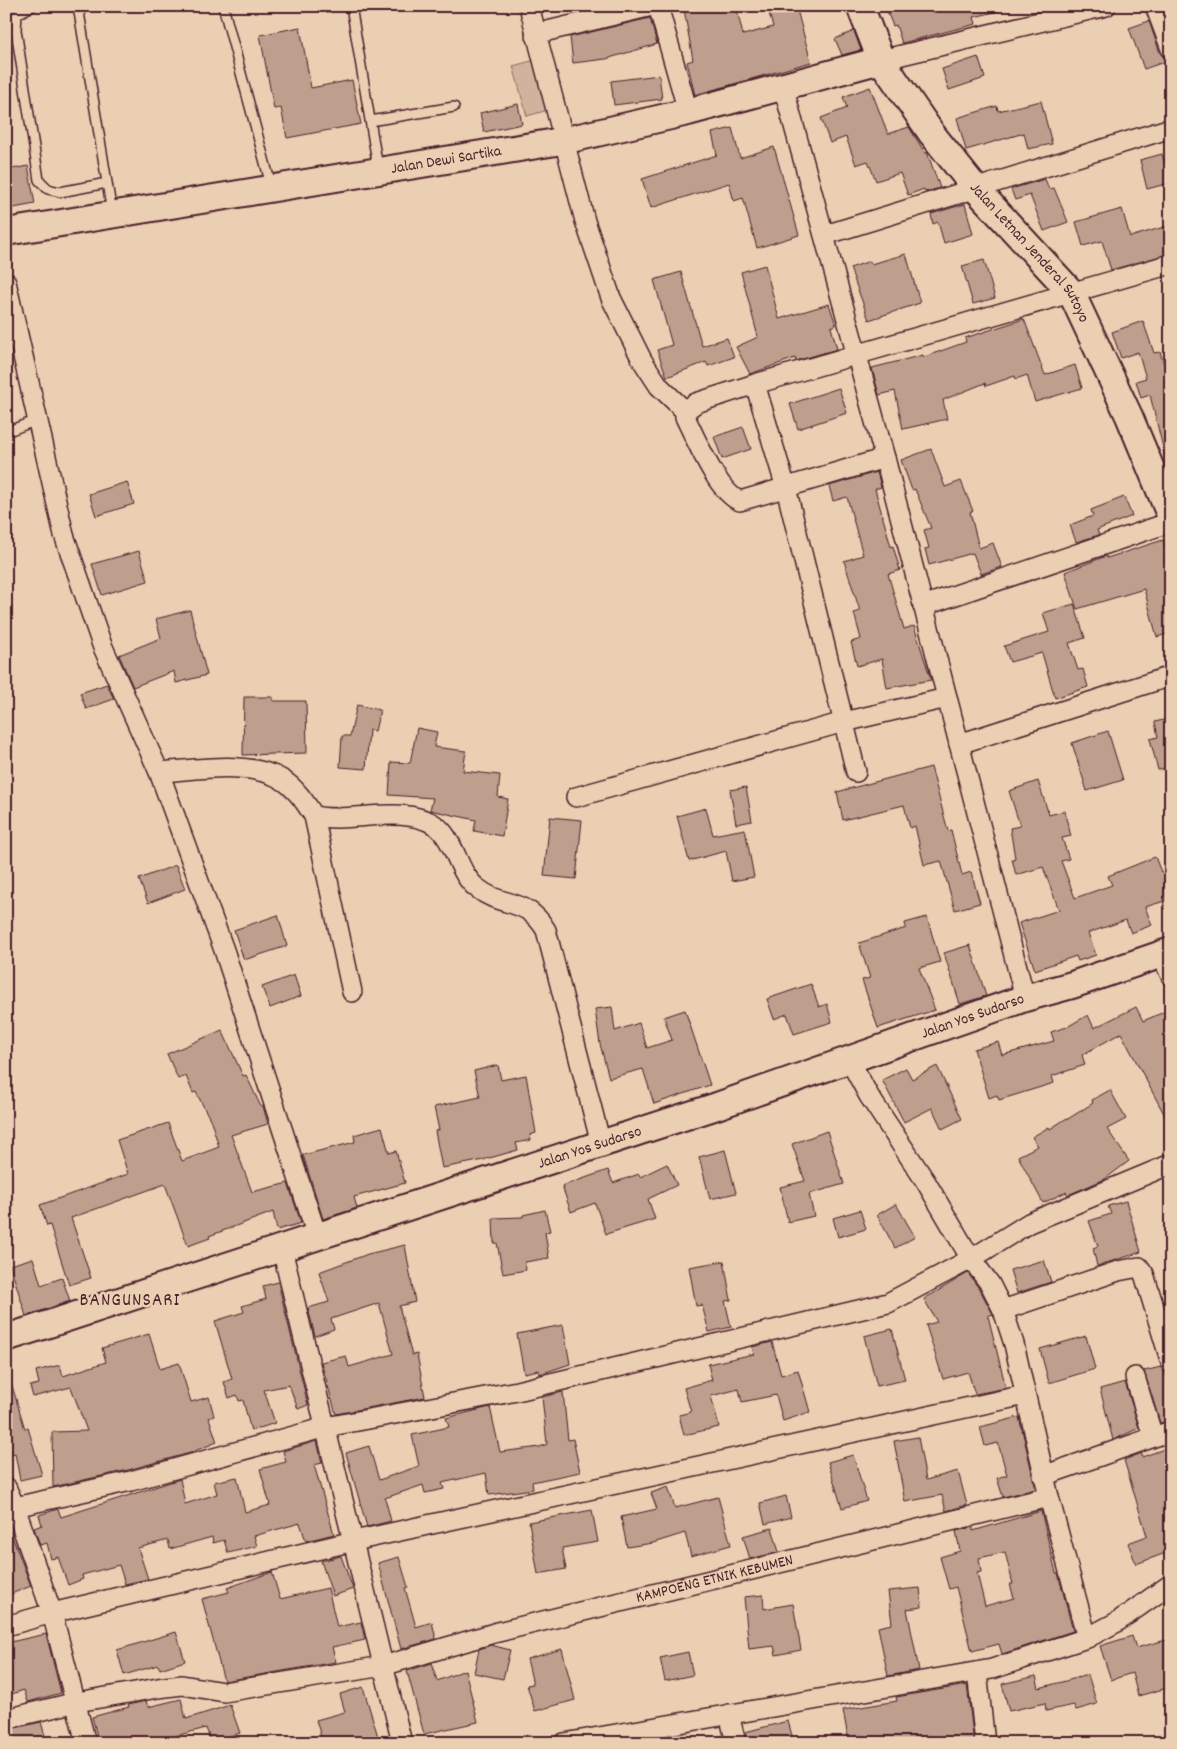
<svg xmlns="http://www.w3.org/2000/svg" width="1177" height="1749" font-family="Dekko,sans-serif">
<rect width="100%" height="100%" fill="#ebcfb2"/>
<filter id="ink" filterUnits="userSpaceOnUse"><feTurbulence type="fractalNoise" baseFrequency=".02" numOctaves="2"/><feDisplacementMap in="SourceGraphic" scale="10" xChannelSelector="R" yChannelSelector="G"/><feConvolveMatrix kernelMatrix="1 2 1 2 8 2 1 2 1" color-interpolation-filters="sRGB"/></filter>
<g filter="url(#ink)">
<!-- green -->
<path fill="#d0b39c" stroke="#8d6964" d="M535 60 548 110 527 116 513 66Z"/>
<!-- building -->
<path fill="#be9e8d" stroke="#4a1f2b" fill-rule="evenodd" d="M700 6H736L743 35 773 27 767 6H796L811 62 695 95 687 62 693 60 684 9Z
M893 6H998L999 11 974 17 976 24 902 43 896 25 893 26 886 9Z
M650 18 657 44 606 59 573 63 570 37Z
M1149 21 1160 53 1167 61 1144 69 1129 28Z
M300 27 311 88 352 80 361 124 287 138 281 108 274 109 260 35Z
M854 31 861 50 842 55 835 39Z
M978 57 985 78 949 90 942 69Z
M659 75 662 99 614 105 611 81Z
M870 87 888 134 909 127 925 153 927 152 940 188 925 192 924 189 908 195 900 173 876 181 868 161 856 165 846 137 830 143 821 118 847 108 843 97Z
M1041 101 1052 144 1028 149 1024 133 966 150 957 118 997 106 998 111Z
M518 104 522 124 484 132 480 113Z
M732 128 740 158 774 147 799 235 757 248 743 198 734 201 729 183 651 208 642 179 717 155 712 133Z
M1162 154 1170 183 1147 189 1140 160Z
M28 166 35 204 8 209 6 170Z
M1045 179 1049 189 1054 188 1068 222 1044 231 1030 195 1015 200 1011 189Z
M965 204 973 234 944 243 938 222 933 224 931 214Z
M1122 209 1130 237 1171 225V253L1111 270 1102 241 1083 246 1076 222Z
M906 254 920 303 869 320 850 268 870 261 871 264Z
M984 260 995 298 973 304 962 266Z
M765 265 779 319 829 304 836 325 831 327 837 349 796 361 795 358 750 374 736 347 758 337 741 272Z
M681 272 702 346 727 338 734 357 708 366 706 362 667 377 657 350 672 345 654 280Z
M1024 319 1045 375 1075 365 1082 388 1035 402 1027 375 1016 379 1015 376 986 386 985 383 943 400 947 419 903 429 895 391 879 395 872 368 923 355 924 357 966 342 965 338Z
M1143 321 1154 353 1160 352 1171 385V459L1166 460 1150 395 1141 398 1136 381 1146 378 1138 352 1121 358 1112 332Z
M839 388 847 413 798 429 790 404Z
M743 427 751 449 722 459 714 437Z
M931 449 945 487 961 481 973 511 970 512 979 548 993 543 1002 567 981 574 973 553 929 565 925 549 929 548 924 530 931 528 915 489 912 490 901 460Z
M877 472 881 487 875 489 891 547 893 546 900 570 888 574 904 629 914 626 931 680 887 688 882 659 857 666 851 642 861 639 854 613 860 611 844 561 863 555 847 497 833 501 829 486Z
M127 482 134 504 96 516 89 494Z
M1124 497 1132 516 1097 530 1099 535 1076 542 1070 525 1093 516 1091 510Z
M1163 540 1171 565V633L1157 637 1144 589 1077 609 1065 572 1106 556 1107 558Z
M139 551 148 581 102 595 92 564Z
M1074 604 1085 638 1069 643 1078 670 1083 669 1088 687 1055 698 1042 653 1010 662 1004 646 1049 632 1043 613Z
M190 610 207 675 176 683 174 671 133 687 119 655 161 638 156 619Z
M107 684 114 699 86 709 80 693Z
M244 697H273V701H306L307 753 243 755Z
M357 705 380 710 375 731 369 730 366 769 340 767 342 736H350Z
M1171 718V768L1158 770 1150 739 1158 737 1155 722Z
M417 728 437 732 434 747 466 751 463 771 500 775 498 797 508 799 502 836 474 831 476 820 430 810 433 798 389 795 391 762 410 763Z
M1108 731 1123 780 1087 791 1072 743Z
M931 767 948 831 951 830 962 875 971 872 980 903 955 910 941 861 924 865 915 826 910 828 904 805 843 820 837 792Z
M1038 781 1049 815 1064 811 1071 836 1062 838 1069 859 1061 861 1075 898 1112 885 1108 876 1155 857 1161 872 1171 869V899L1145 907 1152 925 1131 933 1126 920 1088 933 1096 955 1078 961 1076 956 1035 970 1019 923 1059 910 1043 867 1016 875 1012 859 1015 858 1010 828 1020 826 1009 791Z
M746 787 752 821 736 824 730 790Z
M706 808 713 835 745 829 754 877 732 881 726 851 689 861 677 816Z
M550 817 582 820 576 879 544 876Z
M176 865 185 889 148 903 139 879Z
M278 915 287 946 244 960 234 930Z
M927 917 940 962 919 968 935 1010 878 1028 862 980 870 978 859 943 906 928 905 923Z
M970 945 986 996 960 1004 944 953Z
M294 975 301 996 270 1008 262 987Z
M811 984 819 1007 827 1004 832 1022 794 1034 787 1014 774 1019 767 999Z
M612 1007 615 1031 639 1023 647 1048 672 1040 664 1017 685 1010 710 1085 654 1104 643 1069 609 1078 600 1044 595 1009Z
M1136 1007 1143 1021 1171 1009V1127L1121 1033 1082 1055 1085 1065 1052 1076 1054 1083 999 1100 997 1095 989 1098 974 1049 998 1042 1002 1055 1054 1041 1051 1032 1067 1027 1088 1015 1094 1028Z
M222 1030 243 1076 246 1075 261 1107 263 1106 268 1124 231 1135 252 1192 288 1183 301 1223 277 1230 273 1212 209 1236 210 1238 188 1246 165 1184 71 1218 91 1278 69 1285 50 1225 47 1226 40 1205 128 1174 117 1140 168 1123 182 1161 219 1147 211 1121 196 1092 193 1093 186 1076 178 1079 167 1054Z
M498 1065 501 1080 526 1075 536 1133 530 1135 531 1140 516 1143 518 1150 479 1161 442 1168 435 1131 439 1130 434 1107 480 1097 474 1071Z
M937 1066 962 1119 942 1129 932 1108 904 1122 882 1080 906 1068 912 1079Z
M1110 1090 1126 1119 1107 1129 1129 1161 1105 1179 1068 1195 1066 1192 1043 1203 1018 1156 1038 1146 1032 1137 1049 1127 1050 1129 1067 1118 1068 1119 1093 1103 1092 1100Z
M382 1127 389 1153 396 1151 405 1183 354 1197 357 1208 323 1219 303 1155 355 1142 354 1135Z
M827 1131 844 1184 809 1194 814 1216 788 1222 780 1187 805 1181 792 1144Z
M725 1150 736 1193 710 1199 699 1157Z
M667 1164 677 1185 648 1199 655 1219 606 1234 595 1203 571 1212 562 1186 608 1170 613 1183 639 1174 640 1177Z
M1126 1201 1141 1252 1097 1266 1093 1248 1098 1246 1089 1221 1111 1214 1108 1206Z
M896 1204 915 1237 895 1248 877 1215Z
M545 1210 550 1231 545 1232 549 1258 525 1262 526 1270 503 1274 497 1243H494L493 1218 523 1217V1215Z
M860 1210 866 1229 838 1237 833 1218Z
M405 1245 415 1302 399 1306 412 1355 417 1354 425 1397 336 1414 321 1362 346 1356 349 1367 393 1354 379 1303 331 1319 334 1329 315 1336 308 1308 329 1302 319 1272 368 1254Z
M33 1258 41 1285 62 1278 70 1301 26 1316 10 1265Z
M1044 1260 1051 1282 1017 1293 1010 1270Z
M724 1261 731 1300 725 1301 731 1327 709 1332 702 1305 696 1306 689 1267Z
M968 1273 980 1290 993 1314 988 1316 1006 1388 975 1394 968 1372 943 1379 926 1325 937 1322 924 1299Z
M278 1282 308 1405 298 1409 289 1385 264 1390 275 1423 251 1431 243 1400 239 1401 237 1395 229 1398 224 1382 232 1379 215 1321 244 1312 242 1306 266 1299 263 1286Z
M563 1325 570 1364 540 1374 539 1370 524 1373 517 1334Z
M892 1329 905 1380 877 1386 864 1336Z
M149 1334 160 1369 179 1363 191 1402 209 1397 214 1416 209 1418 217 1442 190 1453 128 1470 53 1487 52 1432 87 1431 71 1387 33 1397 30 1386 39 1384 36 1371 60 1365 63 1376 106 1362 102 1348Z
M1086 1336 1095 1369 1049 1383 1040 1349Z
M772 1342 781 1375 798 1370 810 1412 783 1421 776 1395 742 1402 739 1389 711 1396 719 1427 684 1435 679 1415 691 1412 684 1388 712 1380 708 1364 754 1354 752 1347Z
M1161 1367 1165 1372 1171 1396V1420L1160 1423 1144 1371Z
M10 1379 25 1429 28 1428 42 1475 20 1480 15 1453 6 1456V1380Z
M1125 1382 1139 1428 1113 1440 1100 1389Z
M563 1392 568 1440 573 1439 580 1472 532 1482 533 1489 489 1495 486 1473 442 1483 444 1489 425 1493 423 1485 385 1498 391 1521 367 1527 346 1453 369 1446 379 1480 419 1466 412 1435 449 1427 446 1418 490 1407 500 1452 540 1447 547 1444 542 1397Z
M1019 1417 1036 1489 1003 1497 997 1478 1007 1475 998 1443 985 1446 980 1427Z
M918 1437 926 1480 958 1471 967 1505 946 1511 942 1495 905 1502 894 1441Z
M317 1441 322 1463 314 1465 334 1534 306 1541 300 1523 254 1536 257 1546 228 1553 224 1540 213 1543 212 1537 170 1549 168 1540 138 1548 148 1579 125 1584 119 1565 82 1575 83 1579 68 1585 58 1557 51 1559 47 1543 40 1545 34 1528 42 1525 39 1515 58 1509 61 1517 180 1479 185 1504 217 1494 214 1482 237 1477 245 1512 270 1505 260 1469 286 1462 283 1451Z
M1167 1448 1171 1460V1551L1136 1564 1128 1543 1147 1536 1124 1460 1142 1453V1457Z
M853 1455 867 1501 842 1508 828 1462Z
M668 1487 675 1508 718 1497 731 1545 691 1556 685 1533 653 1543 627 1547 621 1517 657 1509 651 1493Z
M786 1496 791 1517 765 1524 760 1503Z
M592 1510 598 1542 562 1548 566 1569 538 1574 529 1522Z
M1041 1511 1056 1573H1058L1073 1631 1002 1654 999 1644 972 1651 956 1587 949 1589 940 1557 960 1551 956 1531 973 1527V1531ZM1005 1552 1013 1584H1010L1014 1598 985 1606 977 1573 981 1572 979 1558Z
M6 1520 31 1586 6 1596Z
M772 1528 779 1552 750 1559 743 1536Z
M341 1556 353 1589 333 1596 321 1561Z
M399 1557 408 1587 405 1588 416 1627 432 1622 436 1639 401 1649 378 1563Z
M272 1572 280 1599 328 1588 337 1627 361 1622 365 1640 332 1647 336 1662 224 1681 202 1599 229 1592 227 1588Z
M920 1588 922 1607 907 1609 919 1670 888 1676 878 1627 892 1624 888 1591Z
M763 1595 764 1609 793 1604 801 1650 776 1655 774 1646 749 1649 744 1597Z
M176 1632 185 1661 160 1669 158 1665 124 1675 117 1650Z
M46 1634 61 1693 28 1702 24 1690 6 1696V1643Z
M1132 1636 1136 1648 1166 1640 1171 1655V1687L1138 1696 1132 1673 1111 1680 1100 1646Z
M491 1645 510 1650 503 1679 474 1673 479 1649Z
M562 1649 575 1700 535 1711 527 1685 533 1684 527 1659Z
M688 1652 693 1675 665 1681 660 1658Z
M432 1663 437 1681 465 1670 478 1722 424 1734 407 1671Z
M1088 1675 1097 1704 1076 1710 1074 1705 1046 1711 1045 1703 1009 1711 1002 1684 1036 1676 1039 1688Z
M967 1685 974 1743H849L843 1710 897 1701 896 1697Z
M363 1687 380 1743H323L316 1720 345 1712 340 1694Z
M181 1699 186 1719 230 1705 240 1733 211 1742 206 1728 148 1743H99L92 1717 129 1707 128 1705 146 1701 148 1707Z
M788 1721 794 1743H747L745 1732Z
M41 1722 47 1743H6V1730Z"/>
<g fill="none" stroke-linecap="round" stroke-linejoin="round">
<defs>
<path id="lane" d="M32 6 17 14 16 30 39 180 48 189 60 192 107 183
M78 6 112 213
M223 6 271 185
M351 6 378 168
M370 121 454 107
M6 432 37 420"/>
<g id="street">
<path d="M529 6 585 221 611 298 642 360 659 386 685 411"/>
<path d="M658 6 688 112"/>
<path d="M1155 6 1171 49"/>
<path d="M535 34 652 6"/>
<path d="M881 60 1106 6"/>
<path d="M783 86 885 458 1025 998"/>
<path d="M825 235 1171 128"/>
<path d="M6 282 64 535 102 645 159 772 224 950 317 1236"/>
<path d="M755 384 786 488 856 772"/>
<path d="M885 458 740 501C718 493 696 439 685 417V411L696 403 755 384 1171 264"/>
<path d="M923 606 1171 522"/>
<path d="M959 744 1171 676"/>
<path d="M159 772C195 770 249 760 281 779 295 787 305 802 314 816 350 824 402 804 435 825 456 840 457 873 477 888 503 909 526 896 546 930L601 1144"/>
<path d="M576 797 844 722 947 698"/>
<path d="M314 816 352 992"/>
<path d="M1161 954 1171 976"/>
<path d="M850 1061 869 1096 926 1182 971 1259 990 1284 1003 1310 1014 1344 1049 1497 1087 1638"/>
<path d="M282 1249 402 1743"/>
<path d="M1003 1310 1118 1271 1139 1267 1144 1274 1171 1363"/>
<path d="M1135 1377 1153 1437"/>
<path d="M1043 1476 1171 1431"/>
<path d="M6 1487 15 1507"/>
<path d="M6 1626 52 1613 354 1541 1025 1395"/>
<path d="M977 1672 985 1743"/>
<path d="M729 1714 736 1743"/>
<path id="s1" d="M6 1719 77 1702 158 1688 182 1685 224 1692 383 1666 494 1633 1049 1497"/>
<path d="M86 1743 52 1613 15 1507 131 1481 326 1427 517 1391 888 1303 971 1259 1029 1223 1171 1164"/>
<path d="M564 1743 992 1669 1087 1638 1117 1622 1171 1584"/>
</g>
<g id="secondary">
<path id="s2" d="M860 6 881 60 932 134 976 189 1071 292 1129 416 1171 517"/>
<path id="s3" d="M6 232 562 141 688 112 881 60"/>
<path id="s4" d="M6 1338 714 1107 1025 998 1072 985 1171 951"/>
</g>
</defs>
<!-- lane casing -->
<use href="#lane" stroke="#4a1f2b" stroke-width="12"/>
<!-- street casing -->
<use href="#street" stroke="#4a1f2b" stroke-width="22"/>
<!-- secondary casing -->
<use href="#secondary" stroke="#4a1f2b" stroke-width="30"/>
<!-- lane -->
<use href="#lane" stroke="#ebcfb2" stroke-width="9"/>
<!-- street -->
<use href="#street" stroke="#ebcfb2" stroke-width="19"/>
<!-- secondary -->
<use href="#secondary" stroke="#ebcfb2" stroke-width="26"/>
</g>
</g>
<g text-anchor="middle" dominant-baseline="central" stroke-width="5" stroke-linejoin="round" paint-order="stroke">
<!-- street labels -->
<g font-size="16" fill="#4a1f2b" stroke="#ebcfb2">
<text stroke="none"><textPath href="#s3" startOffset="446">Jalan Dewi Sartika</textPath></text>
<text stroke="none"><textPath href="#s2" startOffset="302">Jalan Letnan Jenderal Sutoyo</textPath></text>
<text stroke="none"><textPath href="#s4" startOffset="1019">Jalan Yos Sudarso</textPath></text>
<text stroke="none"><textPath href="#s4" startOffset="614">Jalan Yos Sudarso</textPath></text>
<text stroke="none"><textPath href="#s1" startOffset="726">KAMPOENG ETNIK KEBUMEN</textPath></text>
</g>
<!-- quarter labels -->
<g font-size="19" letter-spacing="1" fill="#4a1f2b" stroke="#ebcfb2">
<text x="130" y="1301">BANGUNSARI</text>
</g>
</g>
<!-- margin -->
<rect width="1177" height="1749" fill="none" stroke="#ebcfb2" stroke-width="25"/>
<rect x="12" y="12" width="1152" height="1724" fill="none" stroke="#4a1f2b" stroke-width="2" filter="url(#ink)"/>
</svg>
